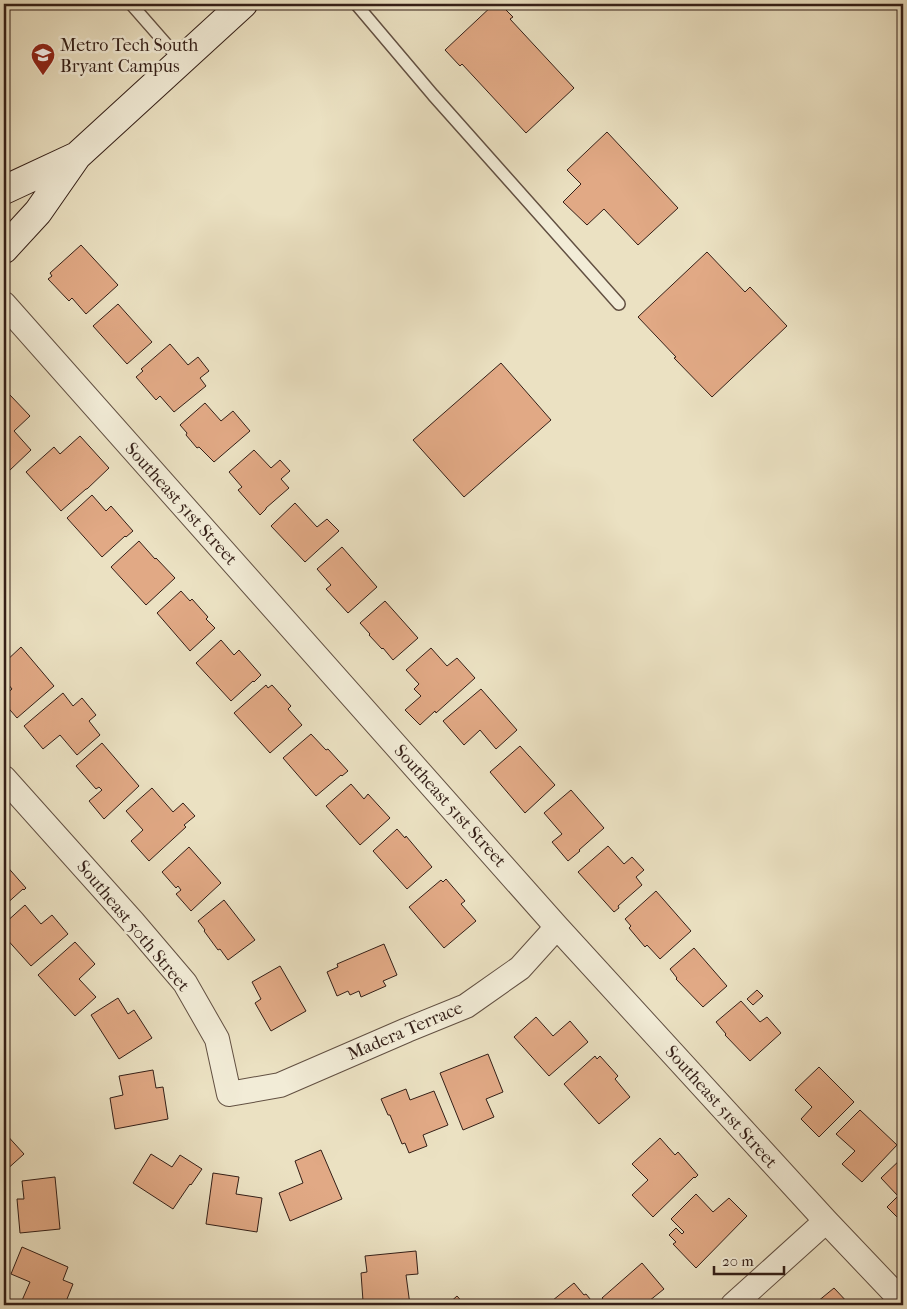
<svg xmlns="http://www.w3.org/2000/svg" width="907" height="1309" font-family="'IM FELL French Canon',serif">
<rect width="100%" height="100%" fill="#ebe1c2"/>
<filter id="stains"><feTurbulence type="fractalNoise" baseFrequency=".004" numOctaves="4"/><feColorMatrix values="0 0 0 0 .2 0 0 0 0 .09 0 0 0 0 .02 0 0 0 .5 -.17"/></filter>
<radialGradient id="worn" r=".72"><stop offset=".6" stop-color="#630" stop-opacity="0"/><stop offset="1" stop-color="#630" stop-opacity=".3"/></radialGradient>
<!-- building -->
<path fill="#e1a985" stroke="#341f17" d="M494 4H500L513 17 510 19 574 88 526 133 462 64 460 66 445 50Z
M607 132 678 208 638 245 604 209 587 225 563 202 581 184 567 170Z
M81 245 118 285 86 314 72 298 69 301 48 279 52 276 50 273Z
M707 252 745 292 750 287 787 326 712 397 674 358 676 357 638 317Z
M118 304 152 342 127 364 93 326Z
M170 344 188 365 198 357 209 371 200 378 206 386 174 412 160 396 156 400 136 377 143 371 141 369Z
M501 363 551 420 464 497 413 440Z
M10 395 30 416 14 431 31 450 9 471 4 465V400Z
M205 403 221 421 233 411 250 431 214 462 199 447 197 448 186 435 187 433 180 425Z
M80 436 109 468 87 489H86L61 511 26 472 54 447 60 454Z
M254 450 271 468 280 460 290 471 281 479 289 488 266 508V509L260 515 238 490 242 487 229 472Z
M92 495 106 511 111 506 133 531 126 537 125 536 102 557 67 518Z
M295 503 317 527 327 519 339 531 305 562 271 526Z
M139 541 155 559 156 558 175 578 146 605 111 567Z
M342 547 377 587 348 613 326 589 331 585 317 569Z
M181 591 190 601 192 599 208 617 206 619 215 628 190 651 157 613Z
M385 601 418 638 393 660 383 648 382 649 369 635 370 634 360 623Z
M221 640 234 655 239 650 261 675 254 682 253 681 231 701 196 663Z
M21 647 54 686 17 718 4 703V696L12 689 4 679V663Z
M431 648 447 666 457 658 475 678 436 713 435 711 420 725 405 710 421 696 414 689 419 684 406 670Z
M266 685 268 688 272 685 291 706 288 709 302 725 270 753 234 713Z
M481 689 517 730 496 749 480 730 464 745 443 721Z
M63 693 73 706 82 698 96 715 89 721 100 735 77 755 60 735 43 749 24 726Z
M311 734 326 750 328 749 348 771 342 776 341 775 316 796 283 758Z
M102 743 139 786 104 819 89 801 102 790 99 787 96 789 76 766Z
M520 746 555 785 525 813 490 772Z
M351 784 364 799 368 794 390 818 360 845 326 806Z
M152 788 173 812 183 803 195 816 184 825 186 827 149 861 131 841 143 830 126 811Z
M571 790 604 828 579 850 580 851 568 861 552 842 562 834 544 813Z
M397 829 405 838 406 836 432 867 407 889 373 851Z
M608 846 624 864 632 857 644 870 636 877 642 885 618 906 619 908 614 912 578 872Z
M189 847 221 883 191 911 176 894 181 890 178 886 176 888 162 872Z
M4 863 26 888 24 890 23 889 4 906Z
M446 879 465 901 461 904 476 921 444 948 409 907 441 880 443 882Z
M656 891 691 931 660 959 647 945 645 947 629 928 631 926 625 919Z
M224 900 255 940 228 960 220 949 218 950 204 931 205 930 198 921Z
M25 905 41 924 52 915 68 934 31 966 4 936V924Z
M75 942 95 964 79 979 96 997 75 1016 38 975Z
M384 944 397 975 383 981 386 986 361 997 359 991 350 995 348 991 337 996 327 972 338 967 337 964Z
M694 948 727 986 703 1007 676 979 677 978 670 969Z
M280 966 306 1011 271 1031 255 1003 261 999 252 982Z
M757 990 763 996 753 1005 747 999Z
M118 998 128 1014 134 1010 152 1038 119 1059 91 1015Z
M741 1001 760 1022 767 1017 781 1033 750 1061 725 1035 726 1034 716 1022Z
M536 1017 553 1036 570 1021 588 1042 549 1076 514 1037Z
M488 1054 503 1092 486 1099 494 1117 463 1130 440 1073Z
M595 1056 597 1059 600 1056 618 1076 615 1079 630 1097 599 1124 564 1084Z
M819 1067 854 1102 819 1137 801 1119 812 1107 795 1090Z
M153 1070 156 1088 163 1087 168 1119 115 1129 110 1098 123 1095 119 1076Z
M406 1089 410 1100 434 1091 448 1125 423 1135 427 1146 409 1153 405 1143 402 1144 390 1115H388L381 1099Z
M860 1110 897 1145 862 1182 842 1164 855 1151 836 1134Z
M4 1132 24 1154 4 1172Z
M660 1138 675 1155 678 1152 698 1175 695 1178 694 1177 653 1217 632 1195 648 1180 632 1164Z
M321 1150 342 1199 290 1221 279 1193 303 1183 295 1161Z
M151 1154 172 1167 180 1155 202 1169 191 1185 190 1184 173 1209 133 1183Z
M903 1157V1223L887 1207 898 1196 881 1178Z
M213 1173 239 1177 236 1194 262 1198 257 1232 206 1224Z
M55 1177 60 1229 20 1233 17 1199H24L22 1181Z
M696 1194 713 1212 729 1198 747 1216 696 1268 673 1244 676 1242 669 1235 676 1228 682 1234 684 1232 671 1219Z
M22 1247 68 1267 63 1280 73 1284 65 1304 56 1300 54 1305H20L30 1282 11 1274Z
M416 1251 418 1274 406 1275 410 1305H381L380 1300 363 1301 361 1273 367 1272 365 1256Z
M642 1263 664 1289 649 1301 653 1305H608L602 1298Z
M574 1283 584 1295 586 1294 595 1305H547Z
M834 1288 850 1305H809L815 1300 817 1302Z
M457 1296 465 1305H447Z"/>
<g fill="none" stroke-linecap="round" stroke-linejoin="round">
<defs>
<path id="lane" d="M131 4 181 61
M356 4 433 95 619 304"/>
<path id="street" d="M4 304 557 927 826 1221 903 1302
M4 778 133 922 185 983 217 1039 229 1094 280 1085 407 1030 466 1006 520 968 557 927
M733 1305 826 1221"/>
<path id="secondary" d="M4 190 77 156
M4 249 38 212 77 156 243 4"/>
</defs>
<!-- lane casing -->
<use href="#lane" stroke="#625042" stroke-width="14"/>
<!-- street casing -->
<use href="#street" stroke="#625042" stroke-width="26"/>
<!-- secondary casing -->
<use href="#secondary" stroke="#341f17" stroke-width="30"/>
<!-- lane -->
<use href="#lane" stroke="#f2ecd7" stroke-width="11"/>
<!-- street -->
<use href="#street" stroke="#f2ecd7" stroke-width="24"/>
<!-- secondary -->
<use href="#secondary" stroke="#f2ecd7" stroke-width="28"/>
</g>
<!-- icons -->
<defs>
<symbol id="school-pin" viewBox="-11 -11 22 30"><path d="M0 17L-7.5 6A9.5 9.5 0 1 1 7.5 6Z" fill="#8f2418" stroke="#f2ecd7"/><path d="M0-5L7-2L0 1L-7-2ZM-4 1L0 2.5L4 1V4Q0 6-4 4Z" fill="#fff"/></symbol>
</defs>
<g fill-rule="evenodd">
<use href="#school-pin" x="29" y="41" width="28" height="38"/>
</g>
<g text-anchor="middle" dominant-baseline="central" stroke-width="5" stroke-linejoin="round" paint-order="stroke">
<!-- poi labels -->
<g font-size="18" fill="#341f17" stroke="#f2ecd7" text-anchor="start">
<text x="60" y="45">Metro Tech South<tspan x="60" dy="21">Bryant Campus</tspan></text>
</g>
<!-- street labels -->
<g font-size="18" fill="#341f17" stroke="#f2ecd7">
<text transform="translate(181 504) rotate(48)">Southeast 51st Street</text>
<text transform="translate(450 806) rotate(48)">Southeast 51st Street</text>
<text transform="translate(133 926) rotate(50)">Southeast 50th Street</text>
<text transform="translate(405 1031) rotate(-23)">Madera Terrace</text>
<text transform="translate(721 1107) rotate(48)">Southeast 51st Street</text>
</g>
</g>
<!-- margin -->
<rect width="907" height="1309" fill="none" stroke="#ebe1c2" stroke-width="20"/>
<rect x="5" y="5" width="897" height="1299" fill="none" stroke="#341f17" stroke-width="2.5"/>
<rect x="10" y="10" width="887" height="1289" fill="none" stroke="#341f17"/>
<!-- scale -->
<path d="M714 1266v8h70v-8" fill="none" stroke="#341f17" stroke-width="2.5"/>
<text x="722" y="1266" font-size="15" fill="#341f17" stroke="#f2ecd7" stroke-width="4" paint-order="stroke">20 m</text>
<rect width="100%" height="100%" filter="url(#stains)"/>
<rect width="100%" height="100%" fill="url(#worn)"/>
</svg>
